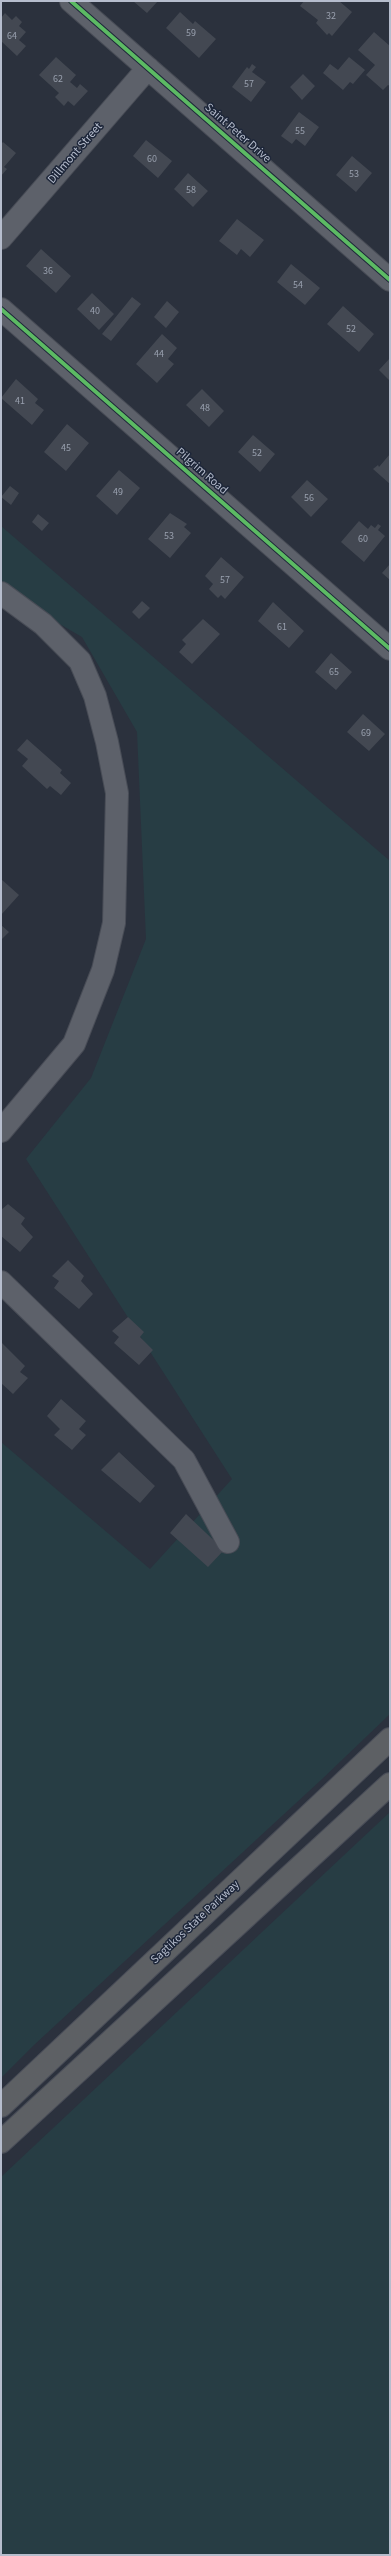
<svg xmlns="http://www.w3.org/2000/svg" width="391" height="2556" font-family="'Source Sans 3',sans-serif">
<rect width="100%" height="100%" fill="#2b313d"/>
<!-- green -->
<path fill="#273d44" d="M1 526 390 861V1714L321 1780 34 2045 1 2078V1442L150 1569 232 1479 26 1159 91 1078 146 939 137 732 82 637 1 590Z
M390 1812V2555H1V2177Z"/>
<!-- building -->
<path fill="#434852" d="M133 1H158L147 13Z
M304 1H339L352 12 332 36 329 33 327 35 316 23 318 20 300 6Z
M180 12 193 24 195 21 216 39 199 58 166 28Z
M5 13 12 20 16 16 22 22 19 26 26 32 19 40 26 46 17 56 1 41V18Z
M374 32 390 46V86L388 85 383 90 366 75 375 65 358 50Z
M56 57 76 75 70 82 77 88 80 84 88 91 74 106 68 101 64 106 55 97 59 93 39 75Z
M349 57 365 70 353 84 350 82 343 90 323 73 330 64 338 70Z
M252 64 256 67 252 72 266 82 251 102 232 87 247 67 249 69Z
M303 74 315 86 302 100 290 87Z
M299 112 319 127 305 146 296 139 292 144 281 136Z
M146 140 172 161 158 178 133 156Z
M3 142 16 153 4 167 7 169 1 176V144Z
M352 156 372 173 356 192 336 175Z
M188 173 208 191 193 207 174 189Z
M237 219 264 240 250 257 241 249 237 255 219 241Z
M41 249 71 276 56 293 26 266Z
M291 264 320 288 305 305 277 282Z
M92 293 114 314 99 330 77 309Z
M132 297 141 304 111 341 102 334Z
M167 301 179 312 166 328 154 317Z
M343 306 374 334 359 352 327 324Z
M162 334 177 348 168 359 174 364 157 383 136 364Z
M390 358V381L379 370Z
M16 379 38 399 35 403 44 410 32 425 1 398Z
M202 389 224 411 209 427 186 405Z
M67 424 89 443 66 471 44 452Z
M253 435 275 454 260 472 238 452Z
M390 454V484L373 469 378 465 379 467Z
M119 470 140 488 117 515 96 496Z
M307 480 328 499 311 517 291 497Z
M10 486 19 493 11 505 1 497Z
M170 513 187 524 184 527 191 533 170 558 148 539Z
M38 514 49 523 42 531 32 522Z
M359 521 368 529 371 525 375 528 378 524 381 526 378 530 385 536 364 562 341 542Z
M221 557 244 577 225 599 221 595 218 598 209 589 213 584 205 576Z
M390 564V580L382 573Z
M142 601 150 608 139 619 132 612Z
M273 602 304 631 289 648 258 621Z
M203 619 220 634 192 664 179 652 186 644 182 640Z
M331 653 352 672 336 690 315 672Z
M363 714 385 734 369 751 347 732Z
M27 739 62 770 60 773 71 783 61 795 50 786 47 789 22 766 28 759 17 750Z
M1 879 19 895 1 915Z
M1 925 9 932 1 940Z
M8 1204 25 1218 21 1224 33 1237 20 1252 1 1236V1210Z
M68 1260 84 1276 81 1281 93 1294 79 1309 54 1288 59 1281 52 1276Z
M128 1317 144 1332 140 1337 153 1350 139 1365 114 1343 119 1337 112 1331Z
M2 1343 25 1366 20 1372 28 1378 13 1394 1 1383Z
M61 1399 86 1421 79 1429 86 1435 72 1450 54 1435 60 1429 47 1416Z
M119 1452 155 1486 140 1503 101 1470Z
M186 1514 224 1550 208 1567 170 1533Z"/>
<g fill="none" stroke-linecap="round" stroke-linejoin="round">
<defs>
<path id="minor" d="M71 1 390 280
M1 238 148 68
M1 309 390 649
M1 593 43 624 80 661 95 696 107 742 117 793 114 923 103 970 74 1044 1 1131
M1 1282 184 1460 228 1542"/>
<path id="highway" d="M1 2106 390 1739
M1 2142 390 1784"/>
</defs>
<!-- minor casing -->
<use href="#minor" stroke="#484c56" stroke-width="24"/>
<!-- highway casing -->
<use href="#highway" stroke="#494d58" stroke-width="24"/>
<!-- minor -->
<use href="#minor" stroke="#5d616a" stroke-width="22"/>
<!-- highway -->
<use href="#highway" stroke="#5d6064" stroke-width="22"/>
<defs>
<path id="cycleway" d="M71 1 390 280
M1 309 390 649"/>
</defs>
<!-- cycleway casing -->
<use href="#cycleway" stroke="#1d2639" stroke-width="6"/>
<!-- cycleway -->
<use href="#cycleway" stroke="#5cba63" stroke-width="4"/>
</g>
<g text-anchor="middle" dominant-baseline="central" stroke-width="3" stroke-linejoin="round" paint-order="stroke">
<!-- number labels -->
<g font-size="10" fill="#99a0ae">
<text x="331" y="16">32</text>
<text x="191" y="33">59</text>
<text x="12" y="36">64</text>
<text x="58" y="79">62</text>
<text x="249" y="84">57</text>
<text x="300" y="131">55</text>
<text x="152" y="159">60</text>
<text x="354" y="174">53</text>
<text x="191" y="190">58</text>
<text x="48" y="271">36</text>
<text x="298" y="285">54</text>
<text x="95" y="311">40</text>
<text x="351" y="329">52</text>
<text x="159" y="354">44</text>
<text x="20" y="401">41</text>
<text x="205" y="408">48</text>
<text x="66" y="448">45</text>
<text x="257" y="453">52</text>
<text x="118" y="492">49</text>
<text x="309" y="498">56</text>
<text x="169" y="536">53</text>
<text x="363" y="539">60</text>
<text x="225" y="580">57</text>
<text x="282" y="627">61</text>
<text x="334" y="672">65</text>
<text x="366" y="733">69</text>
</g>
<!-- street labels -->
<g font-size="12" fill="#b6bdcd" stroke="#1d2639">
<text transform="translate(238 133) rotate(41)">Saint Peter Drive</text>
<text transform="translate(75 153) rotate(-49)">Dillmont Street</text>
<text transform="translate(202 471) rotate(41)">Pilgrim Road</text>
<text transform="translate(195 1922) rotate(-43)">Sagtikos State Parkway</text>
</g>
</g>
<!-- border -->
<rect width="391" height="2556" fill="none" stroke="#b6bdcd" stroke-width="4"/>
</svg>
